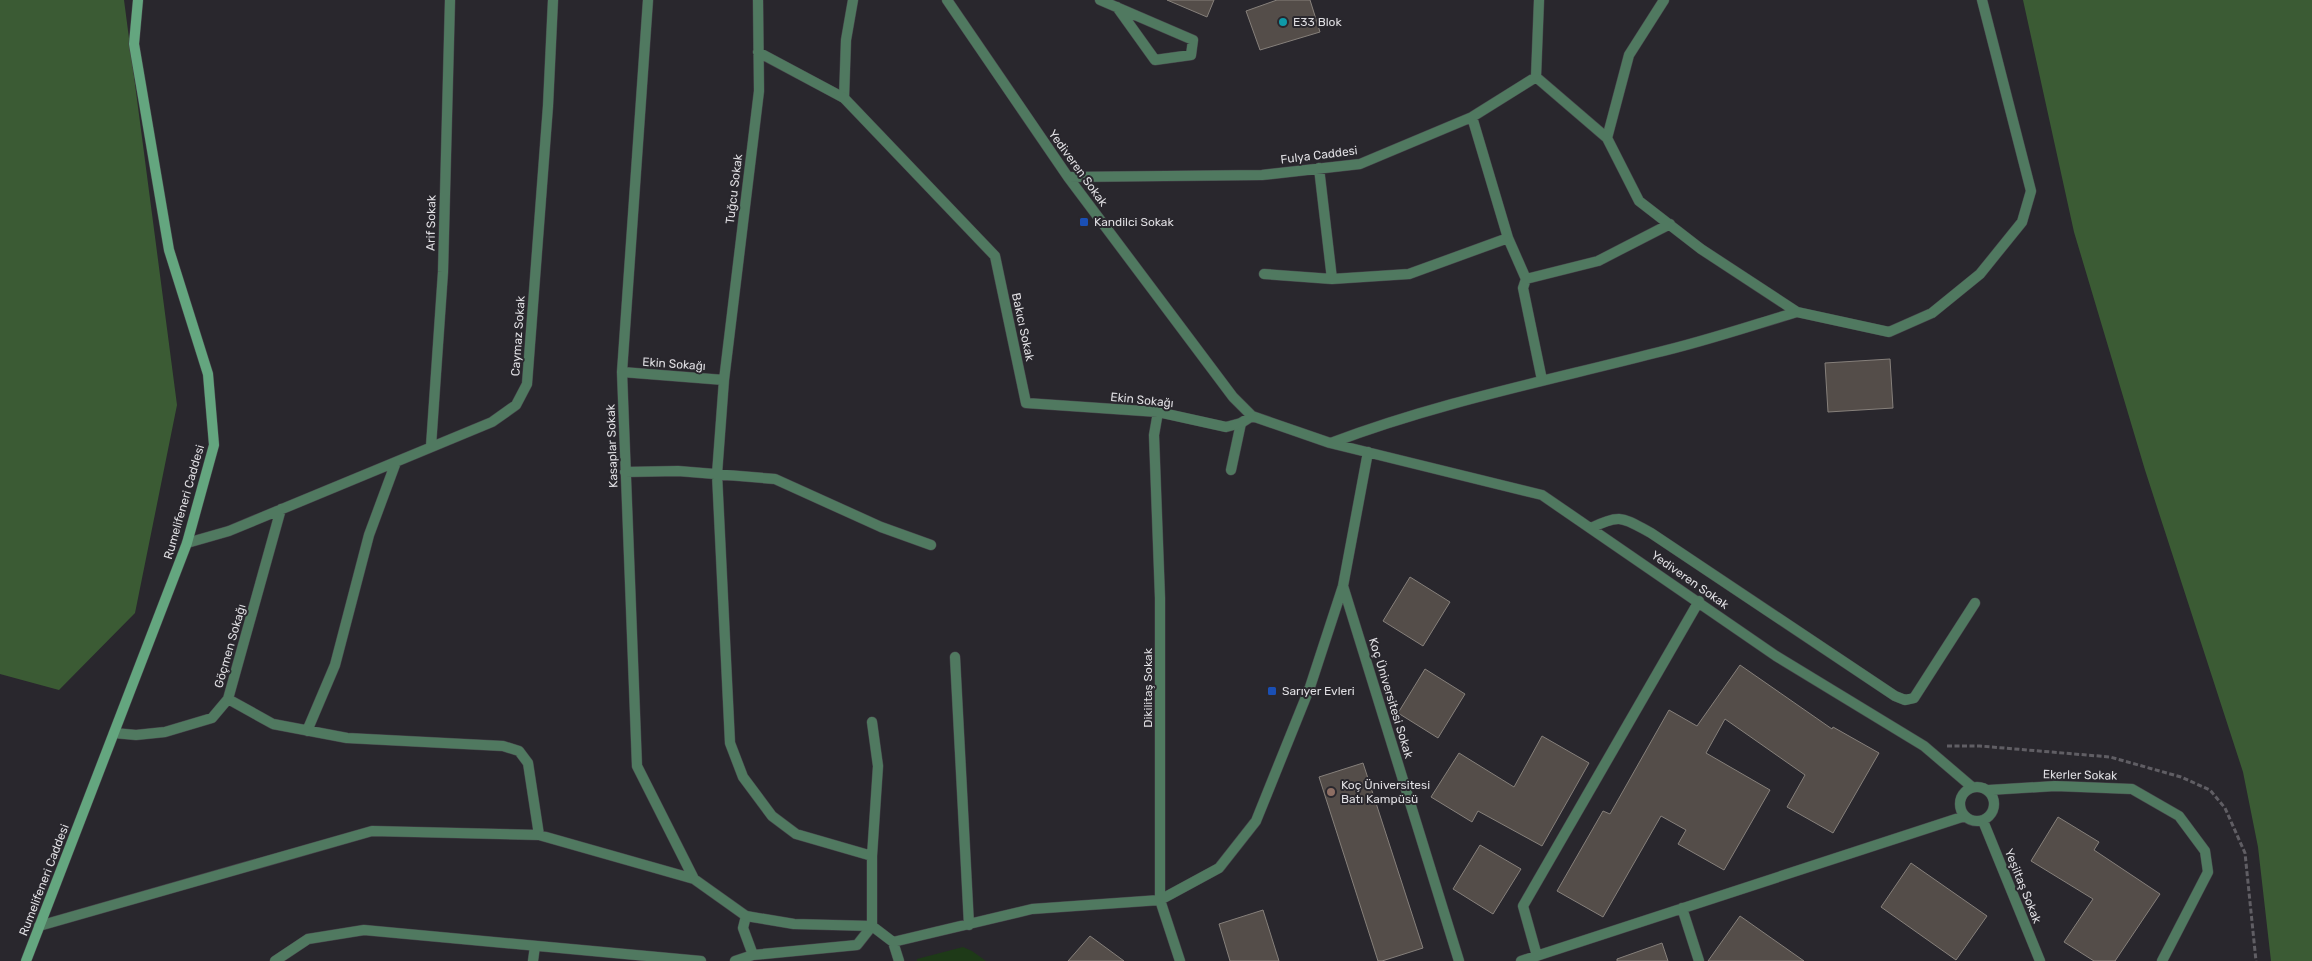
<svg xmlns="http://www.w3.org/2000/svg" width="2312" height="961" font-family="Rubik,sans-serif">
<rect width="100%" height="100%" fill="#29272d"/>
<!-- green -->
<path fill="#1e3a18" d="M963 947 972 951 986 961H917V959Z"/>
<!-- forest -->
<path fill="#3b5b34" d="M0 0H124L177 405 135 613 59 690 0 674Z
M2023 0H2312V961H2271L2258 847 2243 772 2145 470 2074 232Z"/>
<!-- building -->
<path fill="#544d49" stroke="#86807b" d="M1167 0H1214L1207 17Z
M1277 0H1310L1320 32 1260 50 1246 11Z
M1890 359 1893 408 1828 412 1825 363Z
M1410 577 1450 602 1423 646 1383 621Z
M1740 665 1832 729 1833 727 1879 753 1833 833 1787 807 1805 775 1725 719 1706 753 1770 790 1724 870 1678 844 1686 830 1661 816 1603 917 1557 891 1603 811 1610 814 1669 710 1697 726Z
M1425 669 1465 694 1438 738 1398 713Z
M1542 736 1589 763 1542 846 1478 811 1472 822 1431 797 1459 753 1514 787Z
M1363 763 1423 948 1382 961H1378L1319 777Z
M2058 817 2099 842 2094 850 2160 894 2115 961H2094L2064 942 2093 899 2031 861Z
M1480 845 1521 869 1493 914 1453 889Z
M1911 863 1987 916 1956 960 1881 907Z
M1263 910 1279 961H1230L1219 924Z
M1740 916 1804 961H1708Z
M1090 936 1124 961H1068Z
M1662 943 1668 961H1617V959Z"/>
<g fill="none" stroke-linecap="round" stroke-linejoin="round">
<defs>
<path id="lane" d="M844 98 846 40 853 0
M1231 470 1241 423
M746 916 743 928 753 955
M275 961 308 939 364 930 701 961
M533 961 535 946
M735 961 753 955 857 945 872 926"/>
<path id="street" d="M648 0 622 372 637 766 694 879
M758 0 759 91 724 380 717 474 730 743 743 777 772 816 796 834 872 856
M947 0 1068 177 1233 397 1252 416 1330 443 1542 495 1776 656 1924 746 1972 787
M1100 0 1193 40 1191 55 1155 60 1117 7
M758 52 844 98 995 256 1026 403 1158 412 1226 427 1241 423 1252 416
M1472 117 1508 238
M1607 138 1629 55 1664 0
M1319 168 1332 279
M1068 177 1262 175 1360 164 1472 117 1536 77 1539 0
M1264 274 1332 279 1409 274 1508 238 1526 279
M1797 312 1889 332 1932 313 1980 274 2022 222 2031 191 1982 0
M622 372 724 380
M1542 380 1523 288 1526 279 1598 261 1670 224
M1158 412 1154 435 1160 598V900L1180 961
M1331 443C1436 403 1546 381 1655 353 1703 342 1750 326 1797 312L1701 249 1639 201 1607 138 1536 77
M431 446 443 272 450 0
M625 472 678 471 775 479 881 527 931 545
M1591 528C1621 513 1623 518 1651 533L1895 696 1905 700 1914 698 1975 603
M187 543 229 531 492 422 516 405 527 384 548 106 553 0
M1343 586 1459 961
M955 657 969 925
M228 699 273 724 347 738 503 746 519 751 528 763 539 835
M872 722 878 766 872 856V926L893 942 1032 909 1160 900 1219 868 1256 821 1310 687 1343 586 1368 452
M307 731 335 665 369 535 396 462
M114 733 136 735 165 732 212 718 228 699 281 509
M1960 804a17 17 0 1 1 34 0a17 17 0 1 1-34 0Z
M1989 790 2055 786 2132 789 2179 816 2205 851 2208 872 2162 961
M1983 821 2040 961
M1682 908 1699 961
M39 926 372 831 539 835 694 879 746 916 794 924 872 926
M893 942 899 961
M1537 956 1523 906 1699 601
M1521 961 1965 816"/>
<path id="secondary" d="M26 961 187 543 214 445 208 374 169 250 134 44 138 0"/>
</defs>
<!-- lane casing -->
<use href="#lane" stroke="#46444a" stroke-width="11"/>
<!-- street casing -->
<use href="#street" stroke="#46444a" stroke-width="11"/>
<!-- secondary casing -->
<use href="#secondary" stroke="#46444a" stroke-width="11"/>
<!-- path -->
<path stroke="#605e64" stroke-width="3" stroke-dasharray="5 2.5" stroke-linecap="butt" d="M1947 746H1980L2110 757 2181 777 2210 790 2225 808 2245 853 2256 961"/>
<!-- lane -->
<use href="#lane" stroke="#507960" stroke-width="10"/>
<!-- street -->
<use href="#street" stroke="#507960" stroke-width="10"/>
<!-- secondary -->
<use href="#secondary" stroke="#64a67f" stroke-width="10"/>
</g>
<!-- markers -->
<circle fill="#0f9aa8" stroke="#29272d" stroke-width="2" cx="1283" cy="22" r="5"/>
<g fill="#1a4fb4" stroke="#29272d" stroke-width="2">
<rect x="1079" y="217" width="10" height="10" rx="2.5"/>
<rect x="1267" y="686" width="10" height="10" rx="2.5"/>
</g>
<circle fill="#8d6e63" stroke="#29272d" stroke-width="2" cx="1331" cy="792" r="5"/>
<g text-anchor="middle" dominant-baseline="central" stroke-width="4" stroke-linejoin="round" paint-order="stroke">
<!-- poi labels -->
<g font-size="12" fill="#dfdee2" stroke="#29272d" text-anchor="start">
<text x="1293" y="22">E33 Blok</text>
<text x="1094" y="222">Kandilci Sokak</text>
<text x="1282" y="691">Sarıyer Evleri</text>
<text x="1341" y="785">Koç Üniversitesi<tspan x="1341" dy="14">Batı Kampüsü</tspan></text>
</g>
<!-- street labels -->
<g font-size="12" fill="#dfdee2" stroke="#29272d">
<text transform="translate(1319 155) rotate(-7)">Fulya Caddesi</text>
<text transform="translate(1078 168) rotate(54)">Yediveren Sokak</text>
<text transform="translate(734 189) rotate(-83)">Tuğcu Sokak</text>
<text transform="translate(431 223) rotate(-89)">Arif Sokak</text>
<text transform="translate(1023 327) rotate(78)">Bakıcı Sokak</text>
<text transform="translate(518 336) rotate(-86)">Caymaz Sokak</text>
<text transform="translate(674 364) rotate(4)">Ekin Sokağı</text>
<text transform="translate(1142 400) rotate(6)">Ekin Sokağı</text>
<text transform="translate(612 446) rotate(-92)">Kasaplar Sokak</text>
<text transform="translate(184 502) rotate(-74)">Rumelifeneri Caddesi</text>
<text transform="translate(1690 580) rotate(35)">Yediveren Sokak</text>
<text transform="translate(230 646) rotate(-74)">Göçmen Sokağı</text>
<text transform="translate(1148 688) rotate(-90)">Dikilitaş Sokak</text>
<text transform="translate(1391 698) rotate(73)">Koç Üniversitesi Sokak</text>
<text transform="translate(2080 775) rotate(1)">Ekerler Sokak</text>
<text transform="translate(44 880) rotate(-69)">Rumelifeneri Caddesi</text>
<text transform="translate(2023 886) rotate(68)">Yeşiltaş Sokak</text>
</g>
</g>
</svg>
